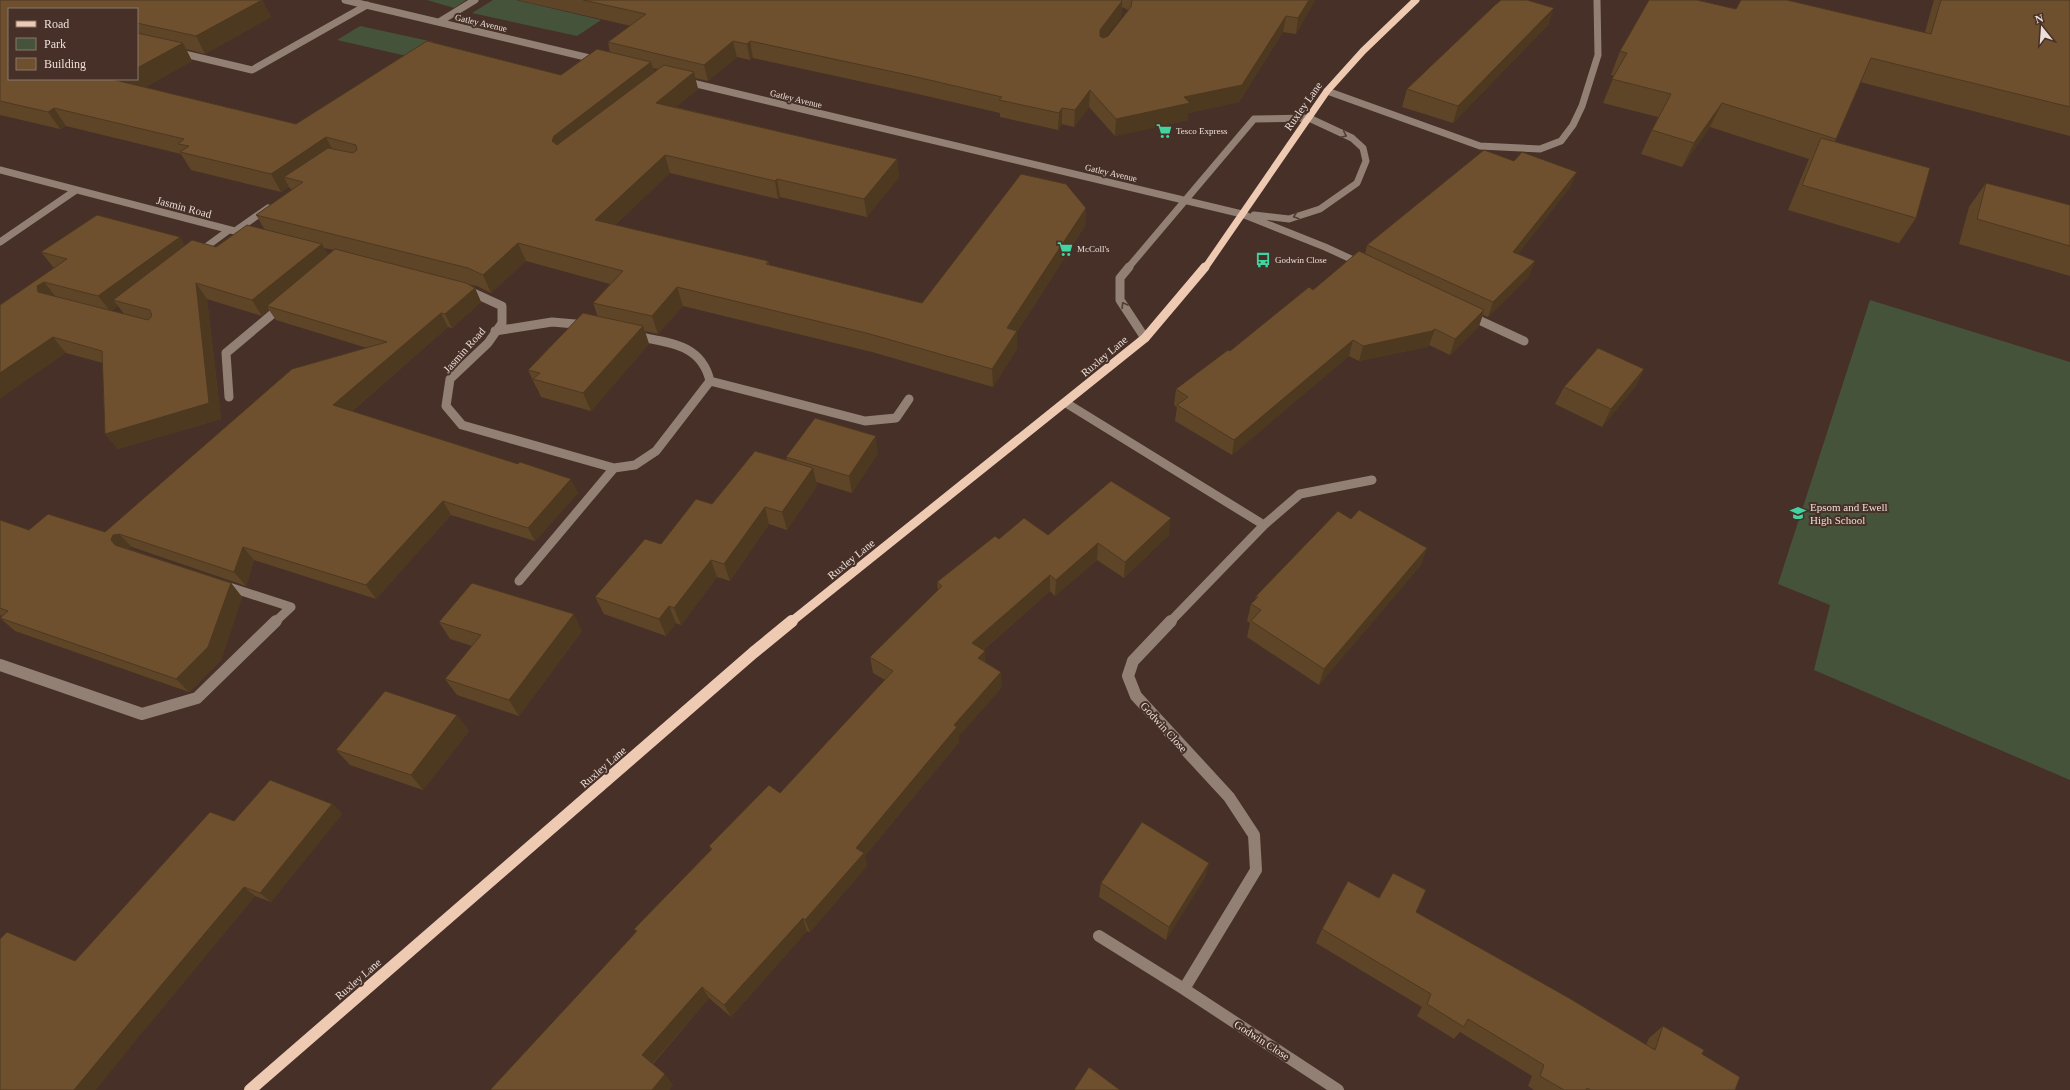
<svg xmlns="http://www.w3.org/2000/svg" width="2070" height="1090" font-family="Georgia,serif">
<rect width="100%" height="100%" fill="#463027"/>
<!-- green -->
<path fill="#46533b" d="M427 0H466L454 8Z
M493 0H516L601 20 577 36 472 13Z
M360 26 434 42 411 57 337 40Z
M1870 300 2070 362V780L1814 670 1830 605 1778 584Z"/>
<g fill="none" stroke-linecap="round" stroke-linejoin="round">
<!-- minor-far2 -->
<path stroke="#928075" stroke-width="7" d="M345 0 598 60
M439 22 475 0
M176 52 252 70 367 5
M684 81 1242 214 1325 247 1362 264
M1327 91 1480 146 1540 149 1561 141 1573 125 1582 106 1598 55 1597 0
M0 170 250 235
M235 231 268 208
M0 242 76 190
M199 252 229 230
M1128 268 1254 119 1309 118 1352 138 1363 148 1366 161 1357 183 1320 209 1289 219 1254 215"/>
<!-- minor-far1 -->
<path stroke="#928075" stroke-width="9" d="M1129 267 1120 278V300L1145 338
M465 289 502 306V323L488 343 450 379 446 406 462 425 614 468 635 465 656 451 710 381C701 343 668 343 635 336
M1468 315 1524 341
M495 331 552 322 587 325
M710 381 865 421 896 418 909 399
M229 397 226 353 282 306
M1066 403 1264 525 1170 622
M1264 525 1300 494 1372 480
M519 581 614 468
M223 585 291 607 275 622"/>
<!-- minor -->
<path stroke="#928075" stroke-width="12" d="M1171 621 1133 661 1128 676 1136 696 1229 797 1254 835 1256 870 1184 989 1338 1090
M0 665 142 714 197 698 276 621
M1099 936 1184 989"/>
<!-- major-far2 -->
<path stroke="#efcab2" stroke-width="7" d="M1205 268 1327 91 1363 51 1416 0"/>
<!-- major-far1 -->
<path stroke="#efcab2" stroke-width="9" d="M791 622 1145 338 1205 267"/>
<!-- major -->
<path stroke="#efcab2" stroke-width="12" d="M250 1090 753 653 792 621"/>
</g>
<!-- wall -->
<path fill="#5f4528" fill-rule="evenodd" d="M0 0H262L271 17 205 54 186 49 192 61 145 87 296 124 561 75 610 52 608 42 631 26 518 0H1315L1296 34 1283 32 1239 102 1188 113V120L1115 136 1089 107 1074 127 1062 124 1058 130 1000 117V113L909 92 753 58 750 60 737 57 708 81 695 78 698 89 676 107 897 159 899 177 867 217 780 197 778 199 670 173 615 225 768 261 769 265 922 303 1086 208 1085 226 1017 332V349L993 387 872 352 683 306 658 334 645 331 649 344 591 411 541 397 537 388 536 387 528 370 598 317 593 303 610 284 526 261 491 293 477 286 467 284 475 288 481 302 452 328 448 327 352 411 578 493 535 541 451 515 376 599 254 560 246 586 132 547 126 548 231 583 242 597 221 660 189 692 15 631 0 618 2 616 0 615V520L29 530 105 532 367 348 276 320 269 310 262 316 207 299 221 419 118 449 105 434 103 363 66 353 0 305 55 268 53 267 41 252 180 237 185 246 216 247 265 230 256 215 292 190 289 187 281 192 191 170 181 154 66 126 60 129 0 115ZM1122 7 1128 10 1108 36H1106L1121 17ZM9 9H137V79ZM653 68 658 69 654 72ZM324 248 334 250 328 255ZM118 306 124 314 111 311Z
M1934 0H2070V136L1860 82 1835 141 1916 218 1899 243 1788 210 1809 159 1710 127 1682 167 1641 154 1652 130 1658 117 1603 103 1614 76 1611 75 1620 51 1925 32Z
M1549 24 1453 123 1402 107 1407 89Z
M1986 183 2070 205V276L1959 244 1969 207Z
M1571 186 1518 254 1535 261 1529 276 1488 317 1483 315 1479 326 1450 355 1429 345 1427 347 1359 361 1349 356 1232 455 1175 421 1177 407 1174 405 1176 389 1230 351 1313 290 1365 254 1367 245Z
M1644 369 1635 387 1602 427 1555 404 1564 387Z
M878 453 852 493 816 482 817 486 787 530 769 524 730 581 717 577 681 625 676 623 666 636 604 614 595 597 661 544 712 504 787 461 786 457Z
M1351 519 1427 548 1420 566 1319 685 1247 637 1250 623 1247 621 1251 604 1255 601 1256 596Z
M1048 535H1169L1124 578 1097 560 1055 596 1050 591 983 650 985 662 1002 687 958 737 959 742 865 856 867 866 810 932 807 931 731 1017 709 998 653 1064 673 1085 669 1090H490L636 932 634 929 711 850 709 846 780 793 885 680 873 673 870 657 938 590 937 582 999 539Z
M439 622 582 631 519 716 457 695 445 679 472 646 450 639Z
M457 715 469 731 423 790 350 765 336 750Z
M332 804 342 814 271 902 255 896 146 1028 75 961 234 821Z
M1209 863 1205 877 1166 940 1099 897 1101 883Z
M1393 873 1416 912 1646 1045 1649 1038 1663 1026 1702 1054 1735 1090H1534L1528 1086 1532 1076 1460 1032 1454 1039 1417 1016 1422 1007 1316 943 1322 929 1379 898Z"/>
<!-- shaded-wall -->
<path fill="#4d3820" d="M262 0 271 17 205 54 196 36Z
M1309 0H1315L1296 34 1298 18Z
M1122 1 1121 17 1099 46 1100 30Z
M1554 8 1549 24 1453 123 1458 106Z
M1286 16 1283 32 1239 102 1188 113V120L1115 136 1116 119 1184 97Z
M733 41 737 57 708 81 704 65Z
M750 41 753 58 750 60 747 44Z
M183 43 192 61 126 97 115 80 117 79H137V68Z
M651 62 656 79 560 154 552 141 554 136Z
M694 72 698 89 661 120 656 103Z
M1090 90 1089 107 1074 127 1075 110Z
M1722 103 1710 127 1682 167 1694 143Z
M54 108 66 126 60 129 48 112Z
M1062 108V124L1058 130 1059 113Z
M326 137 335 155 284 177 289 187 281 192 271 174Z
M665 155 670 173 601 238 595 220Z
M897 159 899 177 867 217 864 199Z
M1577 172 1571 186 1508 267 1513 252Z
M777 179 780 197 778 199 775 181Z
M1086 208 1085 226 1017 332V349L993 387 992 369 1007 328Z
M180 237 190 253 113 300 118 306 110 311 98 296Z
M518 243 526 261 491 293 483 275Z
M322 244 331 260 267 306 269 310 262 316 252 300Z
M1535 261 1529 276 1488 317 1493 302Z
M44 282 56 297 38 292 37 286Z
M196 283 207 299 221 419 118 449 105 434Z
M677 287 683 306 658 334 652 316Z
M475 288 481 302 452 328 445 314Z
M1484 310 1479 326 1450 355 1455 339Z
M441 313 448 327 342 419 333 405Z
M643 326 649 344 591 411 583 393Z
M1435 329 1429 345 1427 347 1359 361 1363 346Z
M53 337 66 353 0 399V373Z
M1353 340 1349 356 1232 455 1234 440Z
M1644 369 1635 387 1602 427 1611 409Z
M876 436 878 453 852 493 849 476Z
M813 468 817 486 787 530 782 512Z
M571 479 578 493 535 541 528 528Z
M443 501 451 515 376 599 366 585Z
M765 507 769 524 730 581 724 564Z
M1171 518 1169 535 1124 578 1125 562Z
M119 534 132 547 126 548 124 554 111 540 113 535Z
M1098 543 1097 560 1055 596 1056 580Z
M243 547 254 560 246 586 234 572Z
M1427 548 1420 566 1319 685 1324 669Z
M711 560 717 577 681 625 674 608Z
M1050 575V591L973 658 972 643Z
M231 583 242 597 221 660 189 692 176 679Z
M669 606 676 623 666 636 659 619Z
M574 614 582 631 519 716 509 700Z
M985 651 986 666 978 658Z
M1001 672 1002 687 958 737 959 742 865 856 867 866 810 932 805 920 856 848 954 725Z
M457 715 469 731 423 790 411 775Z
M332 804 342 814 271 902 260 893Z
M1209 863 1205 877 1166 940 1169 927Z
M244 887 255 896 146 1028 96 1090H74L132 1020Z
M803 918 807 931 731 1017 724 1005Z
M702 987 709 998 651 1065 642 1055Z
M665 1074 673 1085 669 1090H652Z"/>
<!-- building -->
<path fill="#6e502e" stroke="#4d3820" d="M0 0H262L196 36 137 23V9H9V79H117L115 80 296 124 427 41 561 75 597 49 651 62 554 136 552 141 557 145 664 65 694 72 656 103 897 159 864 199 777 179 775 181 665 155 595 220 768 261 766 264 922 303 1021 174 1066 184 1086 208 1007 328 1017 331 992 369 870 334 677 287 652 316 593 303 623 271 518 243 483 275 468 268 256 215 303 182 284 177 328 148 353 153 357 150 356 145 326 137 271 174 180 152 189 146 178 144 184 139 54 108 48 112 0 101Z
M583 0H1121L1122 1 1100 30V36L1103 38 1108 36 1131 7 1132 0H1309L1298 18 1286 16 1242 85 1184 97 1190 103 1116 119 1090 90 1075 110 1062 108 1059 113 999 100 1002 97 908 75 750 41 747 44 733 41 704 65 608 42 646 14Z
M1501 0H1527L1554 8 1458 106 1407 89 1494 6Z
M1649 0H1697L1736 9 1741 0H1787L1931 34 1941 0H2070V107L1871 58 1836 139 1722 103 1694 143 1652 130 1671 94 1612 79 1627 53 1620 51Z
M137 33 183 43 137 68Z
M1821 138 1930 168 1916 218 1802 185Z
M1484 150 1514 161 1522 152 1577 172 1513 252 1535 261 1493 302 1367 245Z
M1986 183 2070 205V246L1977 219Z
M97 215 180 237 98 296 44 282 37 286 38 292 148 320 152 316 150 310 113 300 192 240 216 247 247 225 322 244 252 300 196 283 209 403 105 434 102 351 53 337 0 373V305L67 259 41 252Z
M335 249 466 283 475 288 445 314 441 313 333 405 518 464 520 462 571 479 528 528 443 501 366 585 243 547 234 572 119 534 113 535 111 540 115 545 231 583 208 647 176 679 0 618 8 611 0 608V520L29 530 48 514 105 532 292 369 387 342 267 306Z
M1359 251 1484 310 1455 339 1435 329 1432 331 1363 346 1353 340 1234 440 1177 405 1188 397 1176 389 1228 350 1230 351 1309 287 1313 290Z
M583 313 643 326 583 393 533 379 540 373 528 370Z
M1598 348 1644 369 1611 409 1564 387Z
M815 418 876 436 849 476 786 457Z
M755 451 813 468 782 512 765 507 724 564 711 560 674 608 669 606 659 619 595 597 645 539 661 544 696 499 712 504Z
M1111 481 1171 518 1125 562 1098 543 1056 580 1050 575 972 643 985 651 978 658 1001 672 954 725 957 727 856 848 864 853 805 920 803 918 724 1005 702 987 642 1055 665 1074 652 1090H490L637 931 634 929 712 849 709 846 769 785 780 793 893 671 870 657 942 586 937 582 995 536 999 539 1024 518 1048 535Z
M1359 510 1427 548 1324 669 1251 621 1261 610 1251 604 1258 597 1256 596 1338 511 1351 519Z
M472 583 574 614 509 700 445 679 481 635 439 622Z
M385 691 457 715 411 775 336 750Z
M270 780 332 804 260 893 244 887 132 1020 74 1090H0V939L7 932 75 961 210 812 234 821Z
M1142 822 1209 863 1169 927 1101 883Z
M1393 873 1426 890 1416 912 1569 998 1655 1050 1663 1026 1704 1050 1702 1054 1740 1077 1735 1090H1591L1587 1088 1586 1090H1564L1540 1076 1544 1065 1468 1019 1464 1027 1427 1004 1431 994 1322 929 1348 881 1379 898Z
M1089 1067 1120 1090H1074Z"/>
<!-- one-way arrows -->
<defs><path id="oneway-chevron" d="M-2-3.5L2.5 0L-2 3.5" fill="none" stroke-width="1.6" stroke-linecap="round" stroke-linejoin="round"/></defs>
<g stroke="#513c33">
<use href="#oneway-chevron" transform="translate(1344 135) rotate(25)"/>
<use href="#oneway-chevron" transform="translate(1296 216) rotate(163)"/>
<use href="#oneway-chevron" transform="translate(1124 305) rotate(-121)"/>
</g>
<!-- icons -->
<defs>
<symbol id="supermarket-bare" viewBox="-9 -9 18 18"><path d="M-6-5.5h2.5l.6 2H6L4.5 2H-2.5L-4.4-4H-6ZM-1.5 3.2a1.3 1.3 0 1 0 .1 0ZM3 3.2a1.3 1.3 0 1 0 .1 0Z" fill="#42d4a0" stroke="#463027" stroke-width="2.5" paint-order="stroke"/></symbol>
<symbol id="bus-bare" viewBox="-9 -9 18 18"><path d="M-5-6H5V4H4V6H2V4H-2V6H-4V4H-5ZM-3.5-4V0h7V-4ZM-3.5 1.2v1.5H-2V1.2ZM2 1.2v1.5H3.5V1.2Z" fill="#42d4a0" stroke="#463027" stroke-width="2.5" paint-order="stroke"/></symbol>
<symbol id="school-bare" viewBox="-9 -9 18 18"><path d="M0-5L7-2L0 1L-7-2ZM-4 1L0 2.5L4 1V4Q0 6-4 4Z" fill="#42d4a0" stroke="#463027" stroke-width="2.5" paint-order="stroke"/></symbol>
</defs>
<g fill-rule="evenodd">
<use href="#supermarket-bare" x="1153" y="120" width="22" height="22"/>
<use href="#supermarket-bare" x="1054" y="238" width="22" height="22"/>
<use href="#bus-bare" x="1252" y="249" width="22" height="22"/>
<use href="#school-bare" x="1787" y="502" width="22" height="22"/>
</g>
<g text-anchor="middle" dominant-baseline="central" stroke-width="4" stroke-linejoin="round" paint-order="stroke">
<!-- far-street labels -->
<g font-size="9" fill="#ecded8" stroke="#463027">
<text transform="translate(481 23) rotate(13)">Gatley Avenue</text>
<text transform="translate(796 99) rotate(14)">Gatley Avenue</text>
<text transform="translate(1111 173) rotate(13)">Gatley Avenue</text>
</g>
<!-- far-poi labels -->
<g font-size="9" fill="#ecded8" stroke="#463027" text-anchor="start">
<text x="1176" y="131">Tesco Express</text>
<text x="1077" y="249">McColl's</text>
<text x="1275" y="260">Godwin Close</text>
</g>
<!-- street labels -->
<g font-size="11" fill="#ecded8" stroke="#463027">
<text transform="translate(1303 106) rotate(-55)">Ruxley Lane</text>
<text transform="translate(184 207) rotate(15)">Jasmin Road</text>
<text transform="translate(464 350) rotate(-48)">Jasmin Road</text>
<text transform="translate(1104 356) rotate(-40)">Ruxley Lane</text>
<text transform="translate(851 559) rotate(-39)">Ruxley Lane</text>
<text transform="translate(1164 727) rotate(48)">Godwin Close</text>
<text transform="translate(603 767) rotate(-41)">Ruxley Lane</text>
<text transform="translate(358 979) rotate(-41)">Ruxley Lane</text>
<text transform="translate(1262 1040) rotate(33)">Godwin Close</text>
</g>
<!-- poi labels -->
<g font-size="11" fill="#ecded8" stroke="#463027" text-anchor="start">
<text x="1810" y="507">Epsom and Ewell<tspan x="1810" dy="13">High School</tspan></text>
</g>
</g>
<!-- legend -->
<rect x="8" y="8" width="130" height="72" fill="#463027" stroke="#88766e"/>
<rect x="16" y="21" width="20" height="6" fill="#efcab2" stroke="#88766e"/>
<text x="44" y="28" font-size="12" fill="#ecded8">Road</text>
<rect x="16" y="38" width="20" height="12" fill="#46533b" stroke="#88766e"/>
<text x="44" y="48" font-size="12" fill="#ecded8">Park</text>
<rect x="16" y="58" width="20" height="12" fill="#6e502e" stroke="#88766e"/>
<text x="44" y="68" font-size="12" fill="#ecded8">Building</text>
<!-- north arrow -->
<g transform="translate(2042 28) rotate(343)" stroke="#463027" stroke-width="3" paint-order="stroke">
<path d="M0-3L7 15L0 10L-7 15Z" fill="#ecded8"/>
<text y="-6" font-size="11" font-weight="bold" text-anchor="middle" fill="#ecded8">N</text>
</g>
</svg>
